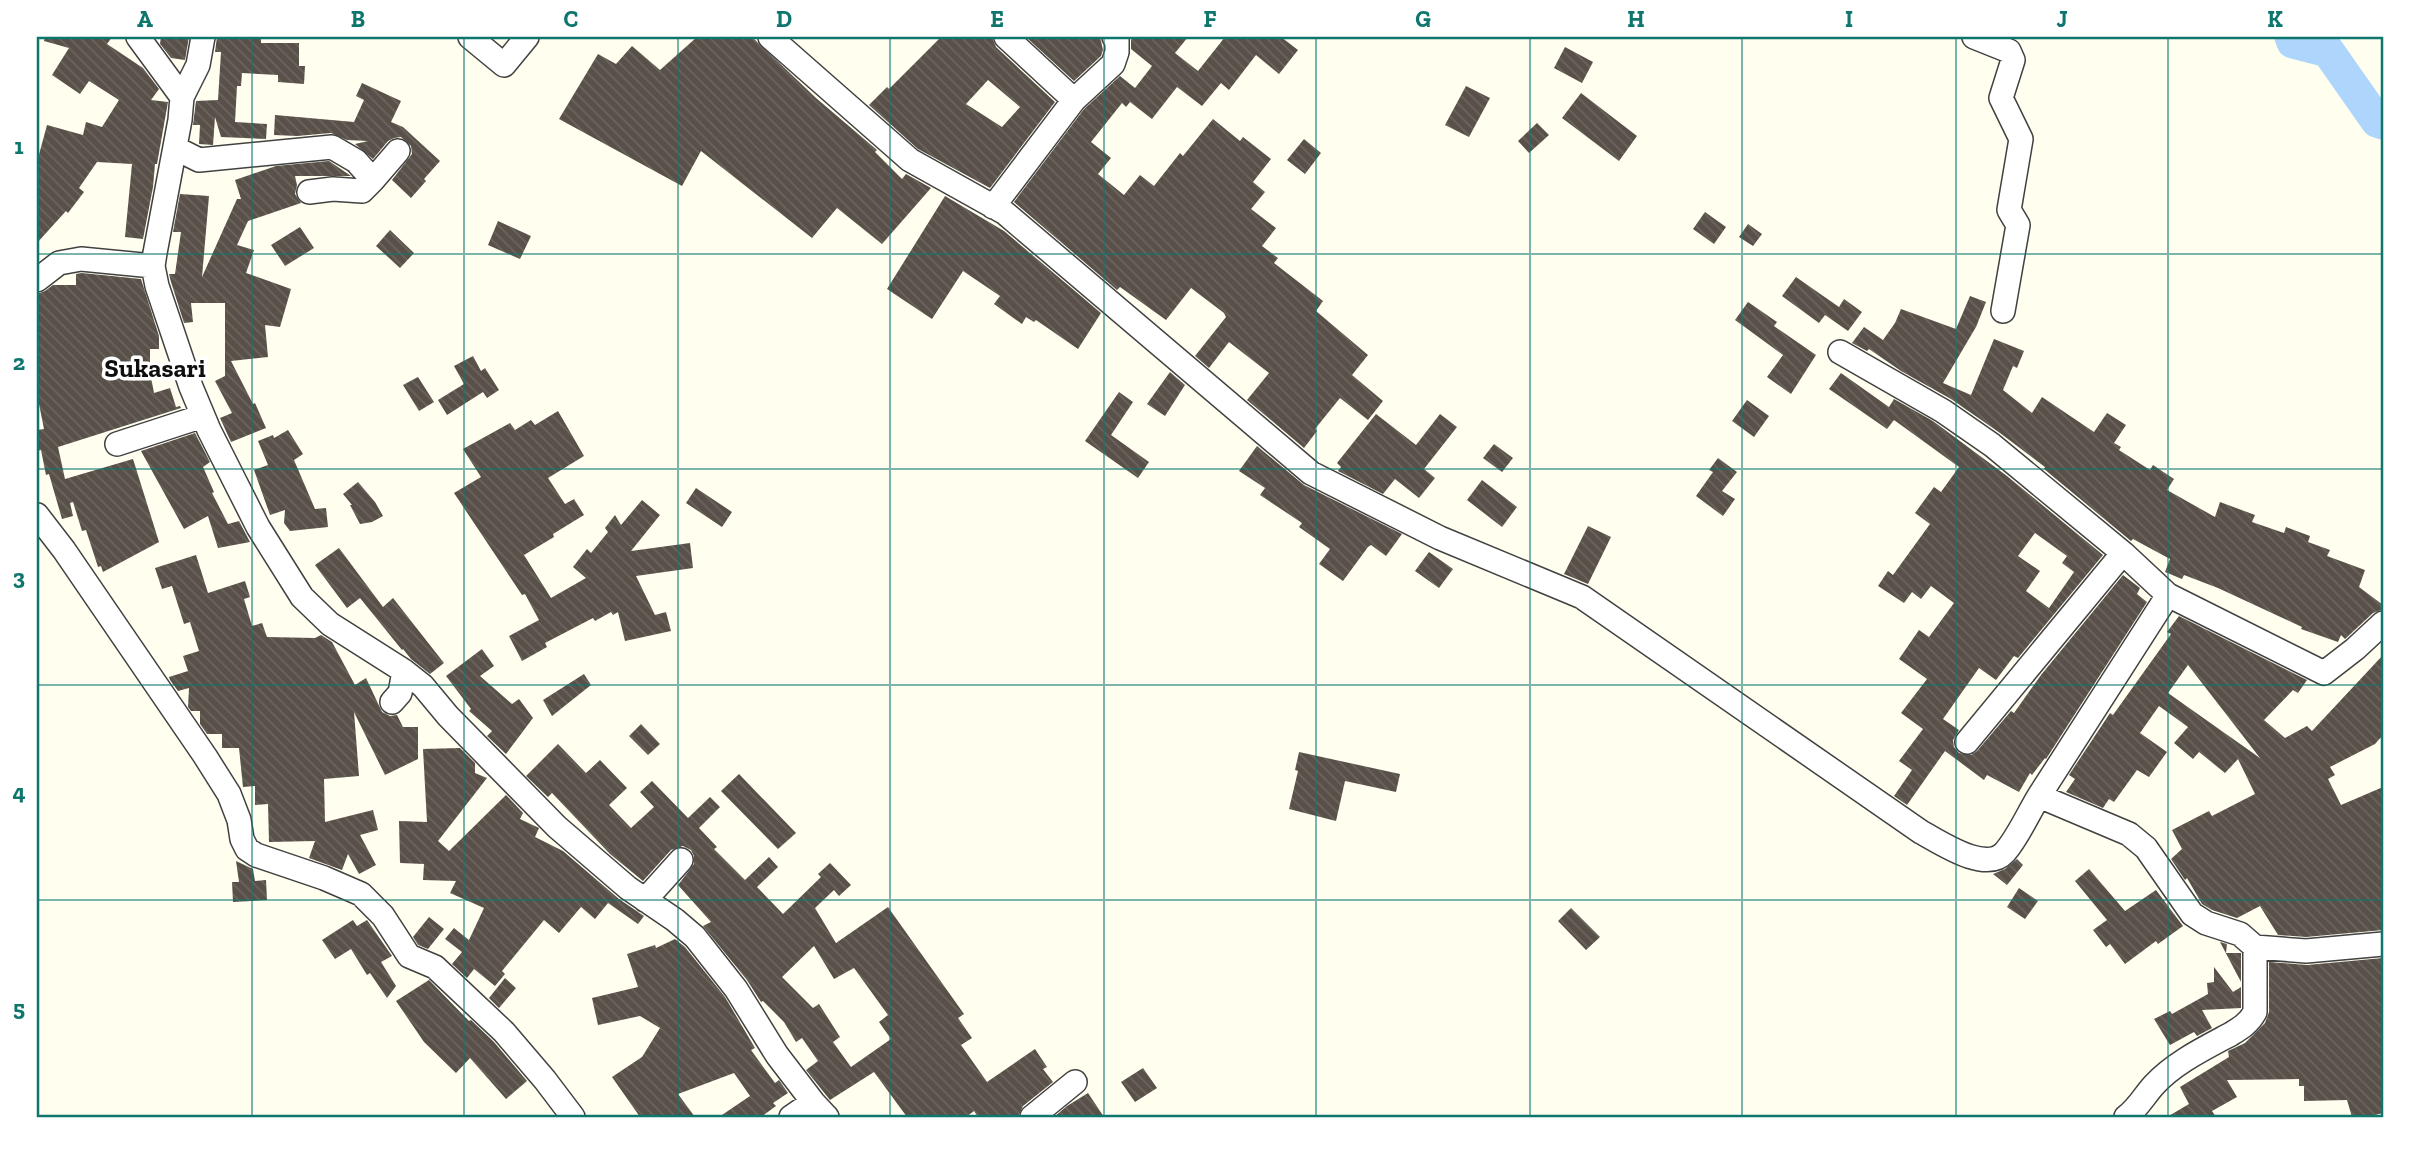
<svg xmlns="http://www.w3.org/2000/svg" width="2420" height="1154" font-family="'Zilla Slab',serif">
<defs>
<pattern id="building-back-hatch" width="6" height="6" patternUnits="userSpaceOnUse" patternTransform="scale(1.75)"><rect width="6" height="6" fill="#585049"/><path d="M-1 5l2 2M0 0l6 6M5-1l2 2" fill="none" stroke="#6b655f"/></pattern>
</defs>
<rect width="100%" height="100%" fill="#fffeef"/>
<g fill="none" stroke-linecap="round" stroke-linejoin="round">
<!-- river -->
<path stroke="#aed6fc" stroke-width="33" d="M2291 37 2293 42 2328 51 2377 121 2383 123"/>
</g>
<!-- building -->
<path fill="url(#building-back-hatch)" fill-rule="evenodd" d="M45 37H112L107 44 143 68 159 89 151 100 168 102 157 164H155L153 187 143 239 125 237 132 164 97 162 79 188 84 192 68 213 66 211 37 243V162L47 125 83 135 86 122 102 127 119 100 89 81 80 94 52 75 69 48 44 41Z
M161 37H189L185 60 171 58 160 44Z
M217 37H261V43H299V66H305L304 84 278 82V75L242 73 241 86H237L235 122 267 124 266 139 221 137 215 117 213 145 199 144 200 125H193L196 101 218 100 221 52H215Z
M697 37H752L816 98 877 150 875 152 902 179 906 174 931 188 882 244 837 208 812 238 701 151 682 186 559 119 598 54 616 64 632 46 660 70Z
M941 37H992L996 47 1055 102 990 188 918 149 869 105 887 87 889 89ZM988 80 1020 107 1002 127 966 104Z
M1026 37H1100L1103 50 1101 56 1074 81Z
M1133 37H1188L1175 53 1198 71 1225 37H1281L1298 50 1279 74 1256 55 1229 90 1221 83 1202 106 1177 87 1152 119 1130 102 1126 107 1122 103 1091 142 1111 158 1098 174 1124 195 1140 175 1154 186 1180 153 1183 156 1213 119 1240 141 1243 137 1271 159 1253 182 1265 192 1251 209 1276 228 1262 246 1278 258 1274 263 1323 301 1316 311 1368 355 1352 375 1383 401 1368 420 1340 398 1315 429 1317 431 1304 448 1247 400 1269 373 1229 342 1209 368 1195 356 1226 317 1224 313 1191 288 1166 320 1120 287 1117 290 1014 202 1084 109 1120 76 1135 88 1152 66 1131 49V40Z
M1565 47 1593 62 1582 83 1554 68Z
M362 83 401 101 391 122 403 127 440 161 424 179 426 181 411 198 392 180 412 154 411 146 401 137 394 138 388 141 373 159 355 144 368 141 347 140 331 133 297 136 274 135 275 115 354 122 364 100 356 96Z
M1466 86 1490 98 1469 137 1445 125Z
M1581 93 1637 136 1619 161 1562 118Z
M1537 123 1549 135 1529 153 1518 141Z
M1304 139 1321 153 1305 174 1287 160Z
M329 161 351 176H295L297 185 295 194 301 203 248 221 237 245 254 250 246 273 291 289 280 327 265 325 268 357 231 361 253 404 255 403 266 428 231 442 220 418 232 413 215 381 225 376V303H191L193 322 184 323 171 282 169 274H175L181 232H173L180 194 209 196 202 277 237 199H241L235 180 276 166Z
M945 196 1004 231 1101 313 1078 349 1036 320 1034 322 1026 317 1022 324 994 304 1000 296 963 271 932 319 887 289Z
M1705 212 1726 227 1714 244 1693 229Z
M498 221 531 236 520 259 488 245Z
M1748 224 1762 234 1753 246 1739 237Z
M300 227 314 248 285 266 271 245Z
M390 230 414 253 400 268 376 246Z
M82 273 141 279 159 336V349H150V372L154 393 170 388 176 407 180 406 181 408 58 447 65 479 133 459 159 542 103 572 101 566 98 567 86 530 82 531 73 502 70 503 73 516 62 519 49 474 46 475 41 450 37 451V430L44 429 37 394V294L45 291 53 285H76V274Z
M1796 277 1839 307 1844 299 1862 312 1848 331 1825 315 1819 323 1782 296Z
M1970 296 1986 302 1976 327 1943 383 1971 395 1994 339 2024 351 2017 368 2013 366 2003 390 2032 413 2042 397 2094 432 2107 413 2126 425 2114 443 2121 447 2119 450 2150 470 2153 465 2174 479 2167 490 2215 517 2220 502 2255 515 2252 522 2284 533 2286 527 2310 536 2308 542 2330 550 2327 556 2365 570 2359 587 2383 605V609L2373 613 2345 639 2341 635 2338 642 2301 629 2302 627 2218 588 2184 575 2182 579 2165 572 2170 559 2133 539 2131 541 2044 469 2045 467 2000 433 1951 399 1901 371 1869 349 1867 351 1852 343 1864 327 1883 340 1895 323 1901 309 1956 329Z
M1748 302 1777 322 1774 326 1816 355 1791 394 1767 377 1783 355 1735 320Z
M473 356 481 371 485 368 499 390 487 398 483 392 447 415 438 400 464 384 454 366Z
M1170 372 1185 385 1165 416 1147 404Z
M1841 373 1889 407 1894 399 1933 421 2007 476 2103 555 2018 658 2014 656 1996 680 1979 668 1943 719 1959 730 1953 740 1954 747 1959 753 1971 755 1977 751 2011 711 2014 713 2041 675 2123 575 2140 588 2137 594 2147 602 2046 759 2045 758 2032 775 2030 773 2019 792 1987 775 1984 780 1945 751 1907 805 1894 796 1912 770 1899 761 1923 729 1901 713 1927 679 1899 659 1919 630 1929 637 1954 603 1931 586 1921 599 1912 592 1904 603 1878 586 1888 571 1893 575 1930 524 1915 513 1934 487 1941 492 1959 467 1894 420 1887 429 1829 389ZM2035 533 2067 556 2062 563 2074 572 2049 608 2026 591 2040 571 2018 556Z
M418 377 434 402 419 411 403 385Z
M1119 392 1133 402 1111 435 1149 462 1138 478 1085 441Z
M1747 400 1769 416 1754 437 1732 421Z
M558 411 584 456 548 478 565 504 574 499 584 515 553 534 554 537 524 555 551 598 586 578 573 567 587 549 591 553 608 532 605 528 615 515 621 525 642 500 660 515 631 551 690 543 693 568 636 576 655 615 666 612 671 631 625 641 618 612 613 615 611 612 595 621 593 618 545 643 547 647 522 661 509 636 539 620 525 594 522 595 454 493 481 477 463 449 510 423 515 430 531 420 535 425Z
M1376 414 1416 445 1440 414 1457 427 1424 469 1435 478 1419 498 1395 479 1383 494 1338 471 1341 467 1337 463Z
M288 430 303 454 294 460 315 509 326 508 328 527 290 531 284 523 285 510 270 515 254 470 268 465 258 441 273 435 274 438Z
M195 433 210 462 203 467 214 492 212 493 228 524 239 521 250 542 218 548 208 516 184 529 141 451Z
M1494 444 1513 458 1502 472 1483 458Z
M1257 446 1304 485 1402 534 1386 556 1371 545 1368 547 1343 581 1319 564 1330 549 1299 527 1302 523 1260 495 1265 488 1239 471Z
M1718 458 1737 472 1722 491 1735 499 1723 516 1696 496 1713 472 1709 470Z
M1482 480 1517 507 1502 527 1467 500Z
M358 482 375 502 383 516 372 522 360 524 350 505H352L343 494Z
M696 488 732 512 722 527 686 503Z
M1588 526 1611 537 1588 584 1564 574Z
M339 548 383 607 393 598 444 663 430 674 411 659 403 649 402 650 360 598 347 608 315 565Z
M1429 552 1453 569 1439 588 1415 571Z
M196 555 208 593 245 581 250 597 244 599 252 626 262 623 267 637 315 638 321 635 332 642 355 685 366 678 382 712 390 716 397 715 403 727H418V759L385 775 354 712 359 776 324 779 325 822 373 810 378 830 360 835 376 865 359 874 348 854 342 870 309 858 315 841 269 842 268 804 255 805V786L243 787 239 748H222V734H207L200 724V711H191L188 707 189 688 178 691 170 680 169 677 188 671 183 656 199 651 190 622 184 624 172 586 162 589 155 568Z
M2179 616 2307 680 2298 693 2293 690 2264 720 2285 738 2307 726 2312 731 2383 655V735L2375 744 2330 767 2335 775 2328 779 2341 805 2383 787V930L2306 937 2278 935 2260 906 2237 918 2212 910 2202 904 2187 878 2185 880 2171 859 2182 849 2172 830 2209 811 2212 816 2255 794 2238 759 2225 773 2199 752 2193 759 2174 743 2188 727 2159 706 2140 733 2167 752 2149 777 2137 770 2114 802 2109 799 2103 808 2066 792 2075 779 2069 775 2110 713 2113 715 2171 634 2167 632ZM2188 665 2260 758 2168 693Z
M482 649 494 666 480 676 512 704 519 699 533 718 506 754 487 736 492 731 469 711 471 709 446 676Z
M584 674 591 685 552 716 543 700Z
M641 724 660 744 648 755 629 736Z
M558 744 586 773 600 760 627 788 609 805 631 828 654 807 640 792 652 781 688 818 710 797 720 807 699 828 717 847 714 849 745 880 769 857 778 867 757 887 783 914 821 877 818 874 830 863 851 885 839 896 834 890 815 908 836 943 888 907 964 1014 958 1018 972 1038 961 1045 987 1082 1035 1049 1047 1067 1043 1069 1053 1082 1023 1106 1018 1117H978L974 1111 966 1117H907L874 1072 830 1100 806 1070 818 1061 802 1038 796 1042 784 1022 763 1001 761 1002 747 980 703 926 711 922 678 885 694 864V856L691 850 683 846 671 850 643 881 610 854 552 793 548 797 526 776ZM814 946 834 979 854 968 888 1015 879 1022 891 1039 851 1067 833 1042 840 1037 819 1004 813 1008 782 977Z
M460 748 475 763V773L487 778 438 841 449 851 506 795 523 813 520 819 539 828 535 837 563 851 619 899 644 916 638 924 608 903 595 919 581 907 559 933 544 920 502 971 505 974 495 986 474 969 467 978 452 964 462 952 445 939 454 928 469 940 484 908 450 893 456 881 423 880 424 864 400 863 399 821 427 822 423 749Z
M1299 752 1400 774 1396 792 1345 781 1336 821 1289 809 1298 771 1295 770Z
M739 774 796 833 778 849 721 791Z
M2017 859 2023 865 2007 885 1993 874 2005 869Z
M236 861 253 869 255 881 266 880 267 900 233 902 232 882H239Z
M2089 869 2125 911 2156 890 2183 926 2158 944 2156 941 2125 964 2110 944 2106 947 2093 930 2107 920 2075 881Z
M2019 888 2038 901 2025 919 2007 907Z
M1571 908 1600 937 1586 950 1558 921Z
M429 917 444 929 428 949 418 945 413 937Z
M353 920 357 926 367 920 392 956 381 962 396 986 387 998 370 973 367 975 351 949 335 959 322 940Z
M675 939 685 947 725 997 755 1048 751 1050 775 1083 779 1080 788 1093 773 1103 776 1106 761 1117H719L750 1096 734 1073 678 1094 695 1117H640L612 1077 642 1057 660 1028 640 1016 598 1025 592 998 638 987 627 954 655 945 656 948Z
M2220 942 2227 944 2226 953H2241V982Z
M2383 958V1113L2367 1117H2352L2347 1100 2304 1101V1086H2299V1079L2227 1080 2237 1097 2212 1111 2216 1117H2167L2189 1104 2180 1087 2229 1057 2228 1051 2245 1043 2265 1023 2269 1012V962L2307 965Z
M2214 967 2233 992 2241 987V1008L2202 1010 2212 1028 2197 1036 2194 1032 2170 1045 2154 1019 2170 1011 2172 1014 2208 994 2207 983 2214 982Z
M505 978 516 988 499 1008 489 998Z
M429 980 469 1021 471 1020 494 1042 527 1081 506 1099 470 1058 456 1073 424 1042 396 1001Z
M1143 1068 1157 1088 1135 1102 1121 1082Z
M1088 1093 1104 1117H1054L1067 1106Z"/>
<g fill="none" stroke-linecap="round" stroke-linejoin="round">
<defs>
<path id="minor" d="M138 37 182 97 180 120 155 253 153 266 157 286 191 387 209 430 258 527 302 597 330 624 404 671 423 686 448 716 557 827 628 888 675 920 695 937 736 989 777 1055 813 1102 827 1117
M470 37 504 65 527 37
M770 37 910 160 1005 213 1311 473 1440 538 1582 597 1921 832C1940 842 1986 874 2005 852 2018 837 2028 814 2039 796L2129 834 2146 848 2192 914 2206 923 2240 934 2255 947V1012C2249 1023 2241 1028 2231 1034 2205 1048 2174 1063 2154 1085 2144 1096 2138 1108 2126 1117
M1006 37 1074 100
M1974 37 2009 51 2013 60 2001 98 2021 139 2009 210 2018 225 2003 311
M182 97 198 65 203 37
M175 148 199 160 332 147 356 161 373 180 362 191 333 189 309 192
M373 180 398 151
M993 207 1074 100 1113 64 1117 52V40L1114 37
M37 280 59 263 81 259 153 266
M1840 352 1943 411 1992 445 2123 553 2168 595
M117 444 203 416
M37 515 64 550 205 756 229 794 239 820 242 839 247 849 256 855 324 878 361 894 383 916 409 956 435 967 504 1032 545 1080 573 1117
M392 702 400 693 404 671
M1967 742 2123 553
M2039 796 2168 595 2324 673 2355 649 2383 623
M645 900 681 860
M2255 947 2306 951 2383 944
M791 1117 813 1102
M1032 1117 1075 1082"/>
</defs>
<!-- minor casing -->
<use href="#minor" stroke="#414141" stroke-width="26"/>
<!-- minor -->
<use href="#minor" stroke="#fff" stroke-width="23"/>
</g>
<!-- grid -->
<path fill="none" stroke="#0f766e" stroke-width="2" stroke-opacity="0.55" d="M252 37V1117M464 37V1117M678 37V1117M890 37V1117M1104 37V1117M1316 37V1117M1530 37V1117M1742 37V1117M1956 37V1117M2168 37V1117M37 254H2383M37 469H2383M37 685H2383M37 900H2383"/>
<g text-anchor="middle" dominant-baseline="central" stroke-width="7" stroke-linejoin="round" paint-order="stroke">
<!-- quarter labels -->
<g font-size="26" font-weight="bold" fill="#0e0e0e" stroke="#fff">
<text x="155" y="368">Sukasari</text>
</g>
</g>
<!-- border -->
<rect width="2420" height="1154" fill="none" stroke="#ffffff" stroke-width="77"/>
<rect x="38" y="38" width="2344" height="1078" fill="none" stroke="#0f766e" stroke-width="2.5"/>
<g font-size="23" text-anchor="middle" font-weight="bold" fill="#0f766e">
<text x="145" y="27">A</text>
<text x="358" y="27">B</text>
<text x="571" y="27">C</text>
<text x="784" y="27">D</text>
<text x="997" y="27">E</text>
<text x="1210" y="27">F</text>
<text x="1423" y="27">G</text>
<text x="1636" y="27">H</text>
<text x="1849" y="27">I</text>
<text x="2062" y="27">J</text>
<text x="2275" y="27">K</text>
<text x="19" y="154">1</text>
<text x="19" y="370">2</text>
<text x="19" y="585">3</text>
<text x="19" y="800">4</text>
<text x="19" y="1016">5</text>
</g>
</svg>
